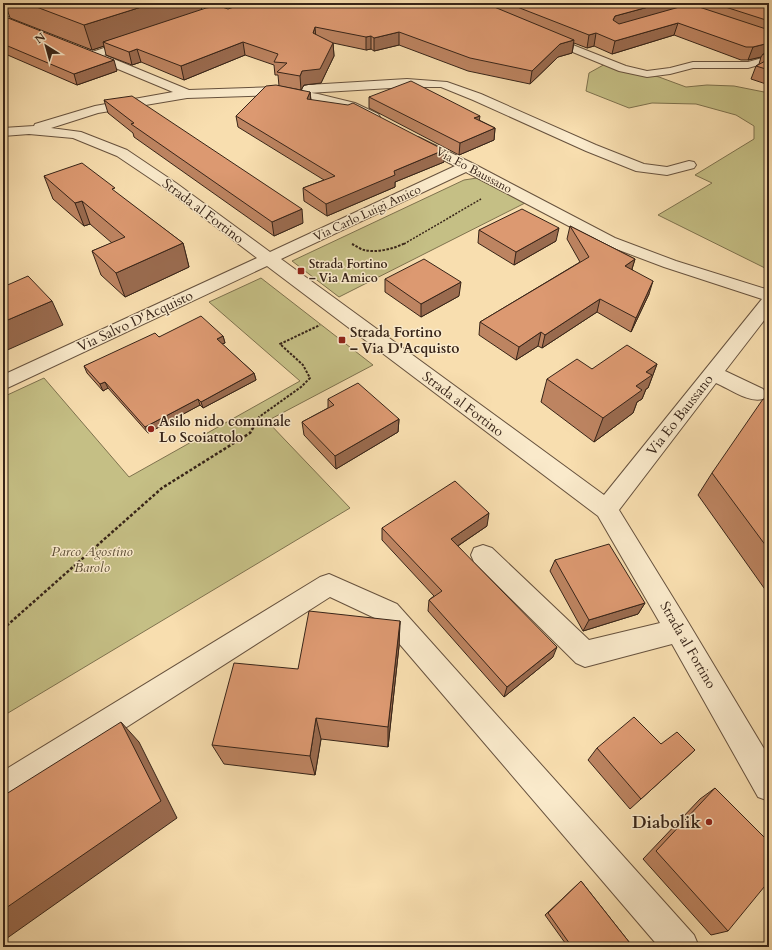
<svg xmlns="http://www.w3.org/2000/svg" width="772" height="950" font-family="Cardo,serif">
<rect width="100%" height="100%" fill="#f8deaf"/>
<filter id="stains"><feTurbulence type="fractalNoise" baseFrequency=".005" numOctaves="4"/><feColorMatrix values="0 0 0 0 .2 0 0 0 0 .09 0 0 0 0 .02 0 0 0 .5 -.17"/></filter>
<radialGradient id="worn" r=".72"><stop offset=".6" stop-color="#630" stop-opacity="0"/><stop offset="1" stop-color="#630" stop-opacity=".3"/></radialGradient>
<!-- green -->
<path fill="#c5bf85" stroke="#7e724e" d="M607 63 659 77 686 87 707 85 734 86 769 93V270L658 215 712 183 695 175 754 139V126L736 115 696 104 652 103 629 108 586 91 589 73Z
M477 178 525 203 339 297 292 261 464 180Z
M261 278 373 365 267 421 350 508 3 716V397L44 378 129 477 300 381 209 302Z"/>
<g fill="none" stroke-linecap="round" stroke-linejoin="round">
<defs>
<path id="minor" d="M52 3H75L70 6 3 17V11Z
M271 3H296L291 6 237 14 232 11 237 8Z
M545 34 626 66 647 71 670 68 693 62H748L769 56V62L748 68H693L670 74 647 77 619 71 541 39 540 37 541 35Z
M134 38 139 41 138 43 104 55 189 90 277 87 318 94 355 103 378 114 380 117 378 120 374 121 347 109 277 95 187 98 98 113 51 128 81 132 127 150 176 183 270 252 455 166 413 144 411 141 413 138 418 137 472 163 615 238 676 261 769 290V314L725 371 763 389 766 394 763 399C748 403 730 389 716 383L619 510 688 622 769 757V801L758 797 672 644 585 667 576 663 474 562 471 555 474 548 483 545 492 548 589 640 660 623 598 516 267 266 3 390V375L257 258 166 189 117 156 73 138 29 134 3 136V128L34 126 35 124 95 106 173 92 89 57 83 52 88 49 95 51ZM466 172 603 244 664 267 762 299 604 495 281 259Z
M407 79 447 82 481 94 596 145 644 164 667 167 689 161 694 162 696 165 694 168 667 175 636 171 586 151 473 100 441 87H407L308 93 304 92 302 89 304 86 308 85Z
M329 574 397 604 694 935 699 947H659L379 620 330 597 14 799 3 803V771L320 577Z"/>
</defs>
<!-- minor casing -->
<use href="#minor" stroke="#67523e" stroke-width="2"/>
<!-- path-far2 -->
<path stroke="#372418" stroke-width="1.5" stroke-dasharray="2 1.5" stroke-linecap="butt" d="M404 244 481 199"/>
<!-- path-far1 -->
<path stroke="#372418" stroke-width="2" stroke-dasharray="2.5 1.5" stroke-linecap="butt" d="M352 244C356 246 360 249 364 250 376 253 394 249 405 243
M256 422 259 417 301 387 310 378 303 365 280 344 320 325"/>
<!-- path -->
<path stroke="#372418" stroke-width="2.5" stroke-dasharray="3 2" stroke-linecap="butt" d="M3 629 162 488 250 433 257 421"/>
<!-- minor -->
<use href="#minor" fill="#faeacb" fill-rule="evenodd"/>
</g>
<!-- wall -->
<path fill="#bd8461" stroke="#372418" d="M3 3H201L202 10 228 9 268 7 363 6 371 3H769V85L751 79 756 66 759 64 761 57 748 60H741L674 35 612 54 594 46 587 48 574 43 572 53 558 57 530 84 468 71 399 45 374 51 371 49 366 50 333 43 334 56 321 83 304 85 301 90 279 86 278 75H275L274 65 245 55 184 80 141 62 132 65 106 55 104 46 92 50 10 18 7 9Z
M3 16 117 71 77 85 3 53Z
M310 92 311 100 444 162 395 182V187L327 216 304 201 303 188 324 180 238 127 236 116Z
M369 97 479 120 495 128 494 140 459 155 369 108Z
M104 100 303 223 274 236 134 137 133 133 108 113Z
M44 176 116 193 183 243 189 267 125 297 101 275 92 251 112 243 90 224 84 226 53 199Z
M570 226 635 259 632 269 649 294 631 332 597 312 542 348 538 346 516 360 479 335 480 322 580 262 567 239Z
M479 230 556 241 514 265 478 243Z
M385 279 459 296 421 317 385 292Z
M223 336 225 343 222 344 254 373 256 380 203 408 200 405 148 433 108 388 103 391 87 373 84 366 159 337Z
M657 364 648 388 646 389 642 399 637 402 633 413 594 442 541 402 547 379 592 369Z
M328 399 399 419 398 432 336 469 304 435 302 422 328 408Z
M769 402V595L698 495 712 473Z
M487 526 458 546 553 657 504 697 428 611 429 600 434 596 382 540V528Z
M555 560 645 603 638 614 583 631 550 571Z
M400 621 399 646 388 747 321 739 315 775 224 764 212 745 298 669Z
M661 744 695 750 630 809 588 760 597 748Z
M715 788 728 931 711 935 643 859 700 799Z
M581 881 633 947H568L545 915 578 884Z"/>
<!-- shaded-wall -->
<path fill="#9a6b4f" stroke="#372418" d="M3 3H5L7 9 3 10Z
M154 3H201L202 13 103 42 104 46 92 50 84 25Z
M483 3H490V9Z
M663 3H688L686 8 611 32 613 20 615 16Z
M678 23 674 35 612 54 615 41Z
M315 27 316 39 313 33Z
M399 32V45L374 51V38Z
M596 33 594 46 587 48 589 35Z
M371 36V49L366 50V37Z
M574 40 572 53 558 57 530 84 532 71 560 44Z
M243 42 245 55 184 80 181 66Z
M333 43 334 56 321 83 304 85 301 90 300 76 302 71Z
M769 43V55L763 54 761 57 748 60 753 47Z
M137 49 141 62 132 65 129 52Z
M114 60 117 71 77 85 74 74Z
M310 92 311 103 307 99Z
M480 116 478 128 474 118Z
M495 128 494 140 459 155 460 143Z
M444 150V162L395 182V187L327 216 326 204 394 171Z
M82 201 90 224 84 226 75 203Z
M302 209 303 223 274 236 272 222Z
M559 228 556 241 514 265 516 252Z
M183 243 189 267 125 297 116 273Z
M635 259 631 272 625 266Z
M653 281 649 294 631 332 636 318Z
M461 282 459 296 421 317V304Z
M600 299 597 312 542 348 545 335Z
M52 301 63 325 3 352V322Z
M541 332 538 346 516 360 519 347Z
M223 336 225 343 219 345 217 339Z
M657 364 648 388 646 389 642 399 637 402 633 413 594 442 603 418 636 386 646 372Z
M254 373 256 380 203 408 201 402Z
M105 382 108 388 103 391 100 384Z
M198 399 200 405 148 433 145 427Z
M399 419 398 432 336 469 335 456Z
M489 513 487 526 450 551 451 539Z
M645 603 638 614 583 631 589 620Z
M400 621 399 646 388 747V727Z
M557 647 553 657 504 697 507 687Z
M316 718 321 739 315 775 310 756Z
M121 722 139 742 177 818 3 941V910Z"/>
<!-- building -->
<path fill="#dc9971" stroke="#372418" d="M26 3H154L84 25Z
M246 3H253L268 7 280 3H352L363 6 371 3H486L487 4 574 40 560 44 532 71 470 58 399 32 374 38 371 36 366 37 315 27 313 33 333 43 320 69 302 71 300 76 277 72 287 63 274 62 278 54 243 42 181 66 137 49 129 52 103 42 206 8 219 6 228 9Z
M507 3H663L615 16 613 20 619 24 690 4 769 30V43L753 47H746L678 23 615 41 596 33 589 35Z
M713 3H769V21Z
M3 16 114 60 74 74 3 44Z
M769 52V56L763 54Z
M769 59V70L756 66Z
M411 81 480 116 474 118 495 128 460 143 369 97Z
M276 85 310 92 307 99 348 105 353 103 444 150 394 171 395 175 326 204 303 188 335 176 236 116 266 86Z
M132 96 302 209 272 222 131 124 134 123 104 100Z
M82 163 115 188 112 189 183 243 116 273 92 251 125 237 82 201 75 203 44 176Z
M522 209 559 228 516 252 479 230Z
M570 226 635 259 625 266 653 281 636 318 600 299 545 335 541 332 519 347 480 322 589 257Z
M424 259 461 282 421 304 385 279Z
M28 276 52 301 3 322V287Z
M201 316 223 336 217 339 254 373 201 402 198 399 145 427 105 382 100 384 84 366 155 333 159 337Z
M627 345 657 364 646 372 652 375 636 386 642 390 603 418 547 379 577 359 592 369Z
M358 383 399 419 335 456 302 422 334 405 328 399Z
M763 399 769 402V550L712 473Z
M455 481 489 513 451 539 557 647 507 687 429 600 442 591 382 528Z
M609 544 645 603 589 620 555 560Z
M309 611 400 621 388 727 316 718 310 756 212 745 234 663 298 669Z
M634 717 661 744 677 732 695 750 641 799 597 748Z
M121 722 161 801 3 910V796Z
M715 788 769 842V881L728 931 656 851Z
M581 881 633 947H572L548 913Z"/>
<!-- markers -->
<g fill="#8f2418" stroke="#faeacb" stroke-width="1.5">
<rect x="297" y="267" width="8" height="8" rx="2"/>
<rect x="338" y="336" width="8" height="8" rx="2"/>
<circle cx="151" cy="429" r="4"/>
<circle cx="709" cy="822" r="4"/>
</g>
<g text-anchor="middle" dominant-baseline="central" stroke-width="3" stroke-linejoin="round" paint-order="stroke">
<!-- far-street labels -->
<g font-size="12" fill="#372418" stroke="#faeacb">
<text transform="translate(474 170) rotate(28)">Via Eo Baussano</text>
<text transform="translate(367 213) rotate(-25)">Via Carlo Luigi Amico</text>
</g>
<!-- far-poi labels -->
<g font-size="12" font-weight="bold" fill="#372418" stroke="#faeacb" text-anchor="start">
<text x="309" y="264">Strada Fortino<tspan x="309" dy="14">– Via Amico</tspan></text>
</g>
<!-- street labels -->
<g font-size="14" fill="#372418" stroke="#faeacb">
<text transform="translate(203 211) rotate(37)">Strada al Fortino</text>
<text transform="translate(135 321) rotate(-25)">Via Salvo D'Acquisto</text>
<text transform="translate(463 404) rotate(37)">Strada al Fortino</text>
<text transform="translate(680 415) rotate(-52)">Via Eo Baussano</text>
<text transform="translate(688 645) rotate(60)">Strada al Fortino</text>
</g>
<!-- poi labels -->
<g font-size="14" font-weight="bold" fill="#372418" stroke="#faeacb" text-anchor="start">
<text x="350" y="332">Strada Fortino<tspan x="350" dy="16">– Via D'Acquisto</tspan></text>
<text x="159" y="421">Asilo nido comunale<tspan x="159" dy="16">Lo Scoiattolo</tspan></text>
</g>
<!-- park labels -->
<g font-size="14" font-style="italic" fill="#5a4b33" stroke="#faeacb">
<text x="92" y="551">Parco Agostino<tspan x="92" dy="16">Barolo</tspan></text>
</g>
<!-- near-poi labels -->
<g font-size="17" font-weight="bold" fill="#372418" stroke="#faeacb" text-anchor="end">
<text x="701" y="822">Diabolik</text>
</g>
</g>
<!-- margin -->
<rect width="772" height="950" fill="none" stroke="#f8deaf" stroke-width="16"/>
<rect x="4" y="4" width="764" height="942" fill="none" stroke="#372418" stroke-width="2"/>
<rect x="8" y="8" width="756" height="934" fill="none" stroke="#372418"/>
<!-- north arrow -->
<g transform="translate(46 46) rotate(323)" stroke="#faeacb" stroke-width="3" paint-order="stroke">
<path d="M0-3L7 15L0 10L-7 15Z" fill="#372418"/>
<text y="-6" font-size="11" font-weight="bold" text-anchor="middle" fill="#372418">N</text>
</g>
<rect width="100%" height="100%" filter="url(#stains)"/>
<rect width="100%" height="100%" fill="url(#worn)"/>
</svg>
